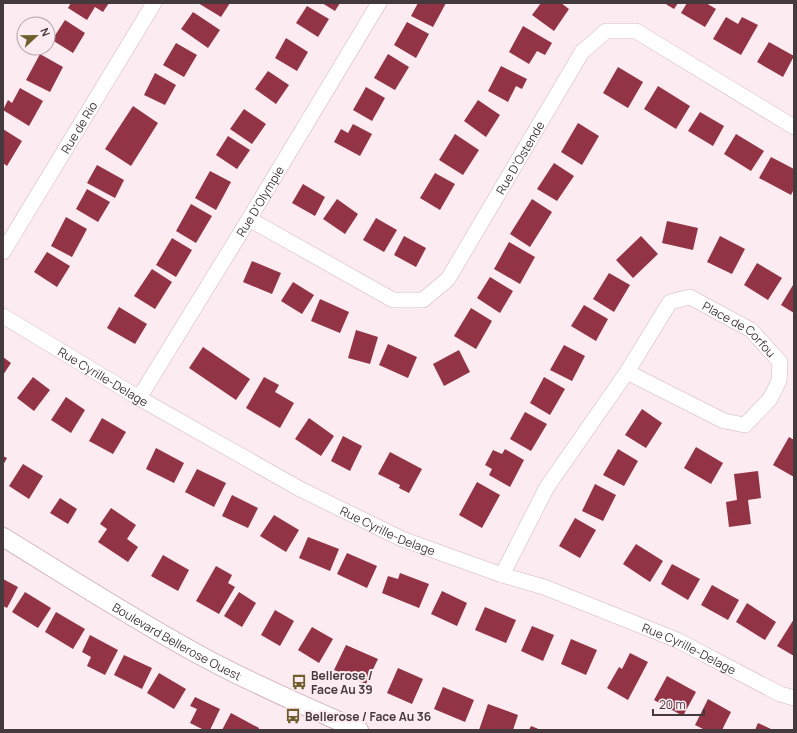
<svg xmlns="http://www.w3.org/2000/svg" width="797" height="733" font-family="Manrope,sans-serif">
<rect width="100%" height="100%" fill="#fcebf1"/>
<!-- building -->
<path fill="#923445" d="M71 3H109L103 12 95 7 87 20 68 8Z
M198 3H230L221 17Z
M322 3H340L335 11Z
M418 3H446L433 27 411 16Z
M541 3H561L569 9 554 31 532 15Z
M664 3H678L674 9Z
M687 3H706L716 9 705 27 681 13Z
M307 6 329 19 318 37 296 23Z
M193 12 220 30 208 48 181 29Z
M726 17 738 24 742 17 758 25 741 55 713 39Z
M65 20 85 33 73 53 52 40Z
M407 22 429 34 416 58 394 45Z
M523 26 552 43 545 55 537 51 529 64 509 52Z
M286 38 308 52 297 71 275 58Z
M769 42 794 56 783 77 757 62Z
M176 43 197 55 184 77 163 65Z
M40 54 63 67 50 92 26 80Z
M388 54 409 67 395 90 374 78Z
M501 66 527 79 522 89 516 86 508 102 488 91Z
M618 67 643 82 628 108 603 93Z
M268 71 289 85 276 104 255 89Z
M155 73 176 85 165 105 144 95Z
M658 86 690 106 676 129 644 109Z
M366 87 385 98 372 121 353 110Z
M20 88 43 101 29 126 3 110 8 100 12 103Z
M478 100 500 115 486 137 464 121Z
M133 106 158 123 131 166 105 149Z
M244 109 266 124 252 144 230 129Z
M700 112 724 126 713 146 688 131Z
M578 123 599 136 582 165 561 152Z
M353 124 372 134 360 156 334 142 341 129 348 133Z
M3 129 22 141 7 166 3 163Z
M455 134 479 150 463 175 439 160Z
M736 134 764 151 751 171 724 154Z
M228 136 250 150 237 169 216 155Z
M771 157 794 169V189L791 195 759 178Z
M554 163 574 176 557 201 537 189Z
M97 165 124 180 115 198 87 183Z
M210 171 231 182 216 210 195 198Z
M435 173 455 184 440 210 420 198Z
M303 184 325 197 315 216 292 203Z
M87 189 110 202 98 222 76 209Z
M337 199 358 214 345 234 323 219Z
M532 199 552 212 530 247 510 234Z
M191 204 212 216 196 243 176 231Z
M66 217 87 229 72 257 51 246Z
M376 218 397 230 384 252 363 240Z
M667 221 698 228 693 250 662 243Z
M404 236 426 248 416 267 394 255Z
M641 236 658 254 633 278 616 260Z
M720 236 745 249 732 274 707 262Z
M172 238 192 250 176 277 156 265Z
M509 242 535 257 520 284 494 269Z
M47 252 70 266 57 287 34 272Z
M252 261 281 273 272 294 243 282Z
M757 263 782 278 768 300 744 285Z
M152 269 172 282 155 309 134 296Z
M609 273 630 285 614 312 593 299Z
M490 277 513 291 500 313 477 298Z
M293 282 314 295 302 314 281 301Z
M793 285 794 286V313L781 305Z
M320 299 349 312 340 333 311 321Z
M584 305 608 319 596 341 571 326Z
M119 307 147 324 135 344 107 328Z
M471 308 492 321 476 349 454 336Z
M356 330 378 337 370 364 348 358Z
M388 344 417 357 408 378 379 365Z
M564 345 585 356 572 381 550 370Z
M203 347 250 379 236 400 189 368Z
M459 350 470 372 444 386 433 364Z
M3 357 11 363 3 375Z
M33 377 50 390 34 411 17 398Z
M264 377 279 385 275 392 294 403 280 428 246 408Z
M544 377 565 389 550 415 530 403Z
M66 397 85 410 71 433 51 420Z
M642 409 662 423 646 448 625 435Z
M525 412 547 424 531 451 510 439Z
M102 418 126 432 113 454 89 441Z
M309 418 334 436 321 456 295 439Z
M343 436 362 446 350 471 331 461Z
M789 437 794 440V477L773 465Z
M696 447 723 463 711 484 684 468Z
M156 448 184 463 174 483 146 469Z
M505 449 524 460 510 487 489 475 492 469 485 465 493 450 502 454Z
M618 449 638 461 624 486 603 475Z
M390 452 422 469 409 493 399 488 400 485 378 474Z
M3 456 7 458 3 465Z
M23 464 43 476 29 499 9 486Z
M197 469 226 483 214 507 185 492Z
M758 471 761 498 748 500 751 524 729 527 726 502 737 500 734 474Z
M477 482 500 495 482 528 459 515Z
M595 484 616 495 603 521 582 511Z
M232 495 258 508 248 528 222 516Z
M60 498 77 509 68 524 50 513Z
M111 508 136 525 127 539 138 547 128 562 98 542 107 529 100 524Z
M274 515 299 530 286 552 260 536Z
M575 518 596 530 580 558 559 546Z
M308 537 339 549 330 571 299 558Z
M636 544 663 561 650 582 623 564Z
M347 553 377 566 367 588 337 574Z
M163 555 189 570 178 591 151 576Z
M672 564 700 579 688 600 661 584Z
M216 566 232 575 228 583 235 587 219 614 196 601Z
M400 573 429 584 419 608 382 593 388 576 398 579Z
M3 579 18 587 7 608 3 606Z
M712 585 739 600 728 620 701 605Z
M442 591 467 603 457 626 431 614Z
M25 592 51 608 38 628 12 612Z
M239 592 256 603 242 627 224 616Z
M747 603 776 622 765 640 736 622Z
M485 607 516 620 506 643 475 630Z
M275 610 294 621 280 646 261 635Z
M56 612 85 629 73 649 45 632Z
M794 619V656L777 646Z
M532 626 554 635 543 661 521 651Z
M312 627 333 639 319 663 298 650Z
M90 635 118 650 105 675 87 666 91 657 82 652Z
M571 639 597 650 586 675 561 664Z
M346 645 378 659 366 684 334 670Z
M630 653 648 662 628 700 607 688 619 667 622 669Z
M124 655 152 668 142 689 114 675Z
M398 668 423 679 412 704 387 693Z
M159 673 186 689 174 709 147 693Z
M667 676 696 692 683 716 654 700Z
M443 687 474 700 465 722 434 709Z
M195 697 220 709 210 730H204L190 723 197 709 190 706Z
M708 699 731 712 722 730H705L695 725Z
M488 704 518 715 513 730H479Z
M231 713 259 728 258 730H222Z
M758 723 773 730H755Z
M531 726 541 730H529Z"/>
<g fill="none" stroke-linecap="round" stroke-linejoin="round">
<defs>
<g id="minor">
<path id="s1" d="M249 219 393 300H423L448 279 582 52 606 31H636L794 127"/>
<path id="s2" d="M3 252 154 3"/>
<path id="s3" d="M3 316 139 398 300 489 402 539 502 575 544 587 677 640 780 694 794 698"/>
<path id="s4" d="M139 398 249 219 379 3"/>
<path id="s5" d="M502 575 547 487 627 372 670 302 690 297 751 330 780 362 779 381 770 399 745 425 724 421 627 372"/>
</g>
<g id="tertiary">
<path id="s6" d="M3 537C70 578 136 621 205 658 255 685 307 707 359 730"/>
</g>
</defs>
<!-- minor casing -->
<use href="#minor" stroke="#d2b6c1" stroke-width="16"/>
<!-- tertiary casing -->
<use href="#tertiary" stroke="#d2b6c1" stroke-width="20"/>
<!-- minor -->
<use href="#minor" stroke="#fff" stroke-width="15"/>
<!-- tertiary -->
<use href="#tertiary" stroke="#fff" stroke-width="18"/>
</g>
<!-- icons -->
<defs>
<symbol id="bus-bare" viewBox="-9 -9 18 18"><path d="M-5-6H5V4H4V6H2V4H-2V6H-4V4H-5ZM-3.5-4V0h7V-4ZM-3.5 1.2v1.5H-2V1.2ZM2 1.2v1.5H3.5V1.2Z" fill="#705f2d" stroke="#fcebf1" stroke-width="2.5" paint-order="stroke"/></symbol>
</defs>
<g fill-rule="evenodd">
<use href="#bus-bare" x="288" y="671" width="22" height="22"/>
<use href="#bus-bare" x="282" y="705" width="22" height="22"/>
</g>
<g text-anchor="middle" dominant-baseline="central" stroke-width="4" stroke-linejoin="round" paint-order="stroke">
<!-- street labels -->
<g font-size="12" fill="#44393d" stroke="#fcebf1">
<text stroke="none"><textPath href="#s2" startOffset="146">Rue de Rio</textPath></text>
<text stroke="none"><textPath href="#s1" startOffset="369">Rue D'Ostende</textPath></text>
<text stroke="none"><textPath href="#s4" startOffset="231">Rue D'Olympie</textPath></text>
<text stroke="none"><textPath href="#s5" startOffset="401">Place de Corfou</textPath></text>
<text stroke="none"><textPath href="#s3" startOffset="117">Rue Cyrille-Delage</textPath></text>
<text stroke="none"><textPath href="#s3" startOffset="441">Rue Cyrille-Delage</textPath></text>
<text stroke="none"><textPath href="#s6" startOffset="203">Boulevard Bellerose Ouest</textPath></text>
<text stroke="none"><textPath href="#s3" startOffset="765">Rue Cyrille-Delage</textPath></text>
</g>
<!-- poi labels -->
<g font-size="12" font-weight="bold" fill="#44393d" stroke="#fcebf1" text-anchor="start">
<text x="311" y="675">Bellerose /<tspan x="311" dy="14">Face Au 39</tspan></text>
<text x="305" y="716">Bellerose / Face Au 36</text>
</g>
</g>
<!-- border -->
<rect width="797" height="733" fill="none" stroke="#44393d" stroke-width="8"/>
<!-- north arrow -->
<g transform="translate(36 36) rotate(68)"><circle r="19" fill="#fcebf1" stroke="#b2a4a9"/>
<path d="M0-3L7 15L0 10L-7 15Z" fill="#705f2d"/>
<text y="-6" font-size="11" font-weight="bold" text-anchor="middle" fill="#44393d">N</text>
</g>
<!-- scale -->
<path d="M653 709v6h51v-6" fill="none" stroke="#44393d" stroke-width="2"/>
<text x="659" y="709" font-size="12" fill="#44393d" stroke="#fcebf1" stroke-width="3" paint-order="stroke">20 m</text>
</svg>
